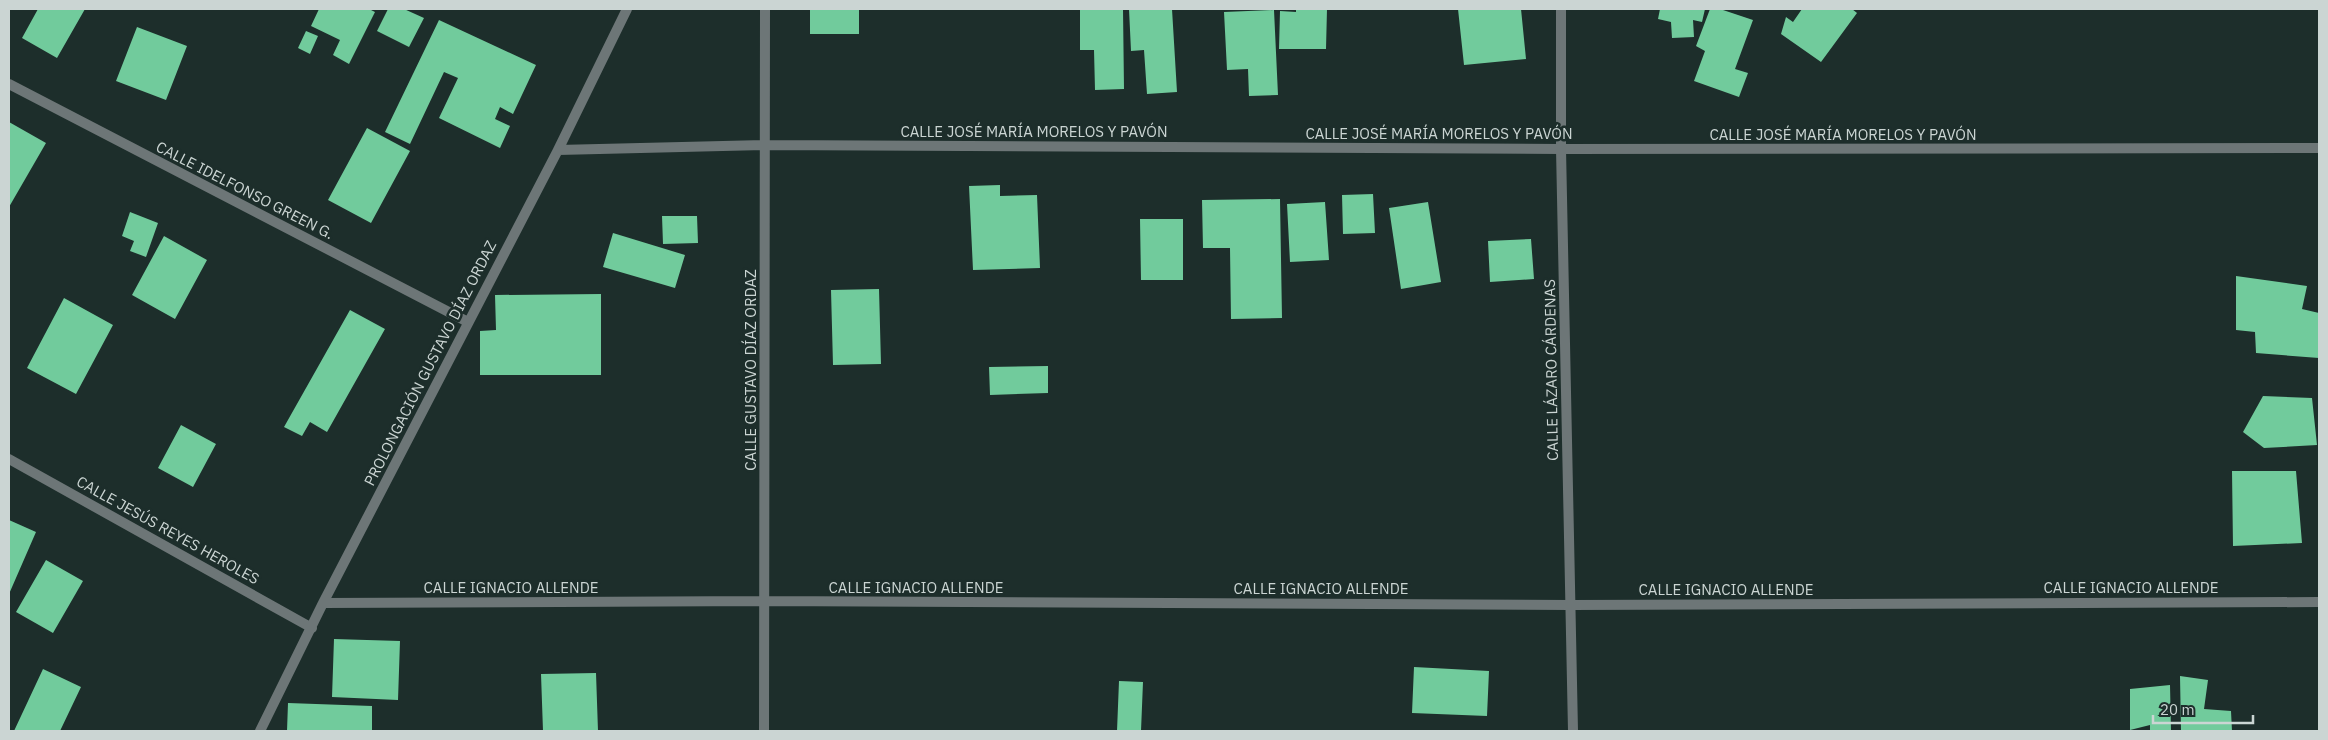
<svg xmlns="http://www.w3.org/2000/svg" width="2328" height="740" font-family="'IBM Plex Sans',sans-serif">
<rect width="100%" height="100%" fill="#1d2e2b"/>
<!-- building -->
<path fill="#71cb9c" d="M38 9H85L57 58 22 38Z
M319 9H369L375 12 349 64 333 55 340 40 311 26Z
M388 9H404L424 18 409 47 377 31Z
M810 9H859V34H810Z
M1080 9H1123L1124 89 1095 90 1094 50H1080Z
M1129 9H1172L1177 92 1147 94 1144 50 1131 51Z
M1296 9H1327L1326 49H1279L1280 11 1296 12Z
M1458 9H1521L1526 59 1464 65Z
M1660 9H1705L1702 22 1693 20 1694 37 1672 38 1671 22 1658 19Z
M1710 9H1720L1753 20 1735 69 1748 73 1739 97 1694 81 1705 51 1696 46Z
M1802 9H1852L1857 13 1821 62 1781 34 1786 17 1793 22Z
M1274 10 1278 95 1249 96 1248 69 1227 70 1224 12Z
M439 20 536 65 513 114 500 107 495 119 510 126 500 148 439 118 458 78 444 72 410 144 385 132Z
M137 27 187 46 166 100 116 81Z
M306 31 318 36 310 54 298 48Z
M9 122 46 143 9 207Z
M367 128 410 151 371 223 328 200Z
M1000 185V196L1037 195 1040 268 973 270 969 186Z
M1373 194 1375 233 1343 234 1342 195Z
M1280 199 1282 318 1231 319 1230 248H1203L1202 200Z
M1325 202 1329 260 1290 262 1287 204Z
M1428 202 1441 282 1401 289 1389 208Z
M130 212 158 223 146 257 130 251 134 241 122 236Z
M662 216H697L698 243 663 244Z
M1140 219H1183V280H1141Z
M613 233 685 255 675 288 603 267Z
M164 236 207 260 175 319 132 295Z
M1531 239 1534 279 1490 282 1488 241Z
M2236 276 2307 286 2302 309 2319 313V358L2256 353 2255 332 2236 330Z
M879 289 881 364 833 365 831 290Z
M601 294V375H480V331L496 330 495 295Z
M64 298 113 325 76 394 27 368Z
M350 310 385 329 327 432 310 422 302 436 284 427Z
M1048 366V393L990 395 989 367Z
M2263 396 2312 398 2317 445 2264 448 2243 432Z
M181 425 216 444 193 487 158 468Z
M2232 471H2296L2302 543 2233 546Z
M9 520 36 532 9 594Z
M46 560 83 581 53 633 16 612Z
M334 639 400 641 398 700 332 697Z
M1414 667 1489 671 1487 716 1412 713Z
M43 669 81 687 60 731H14Z
M596 673 598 731H543L541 674Z
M2180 676 2208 680 2204 709 2231 711 2232 731H2181Z
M1119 681 1143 682 1141 731H1117Z
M2170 685 2171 731H2150V725L2130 730V689Z
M288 703 372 706V731H287Z"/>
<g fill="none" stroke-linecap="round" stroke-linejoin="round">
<!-- street -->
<path stroke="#6d7677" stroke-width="10" d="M1561 9V149L1573 731
M9 84 468 322
M558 150 765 145 1561 149 2319 148
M9 459 312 628
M323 603 764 601 1571 605 2319 602
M260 731 323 603 558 150 627 9
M764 731 765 9"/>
</g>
<g text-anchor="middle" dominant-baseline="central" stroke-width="5" stroke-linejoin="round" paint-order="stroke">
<!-- street labels -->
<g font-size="15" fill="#cbd5d3" stroke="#1d2e2b">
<text x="1034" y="131">CALLE JOSÉ MARÍA MORELOS Y PAVÓN</text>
<text x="1439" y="133">CALLE JOSÉ MARÍA MORELOS Y PAVÓN</text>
<text x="1843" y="134">CALLE JOSÉ MARÍA MORELOS Y PAVÓN</text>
<text transform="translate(245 190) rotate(27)">CALLE IDELFONSO GREEN G.</text>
<text transform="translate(430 363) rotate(-63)">PROLONGACIÓN GUSTAVO DÍAZ ORDAZ</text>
<text transform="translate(750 370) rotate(-90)">CALLE GUSTAVO DÍAZ ORDAZ</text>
<text transform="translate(1551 370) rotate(-91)">CALLE LÁZARO CÁRDENAS</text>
<text transform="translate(168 530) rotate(29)">CALLE JESÚS REYES HEROLES</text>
<text x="511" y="587">CALLE IGNACIO ALLENDE</text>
<text x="916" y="587">CALLE IGNACIO ALLENDE</text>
<text x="2131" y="587">CALLE IGNACIO ALLENDE</text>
<text x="1321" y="588">CALLE IGNACIO ALLENDE</text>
<text x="1726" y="589">CALLE IGNACIO ALLENDE</text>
</g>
</g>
<!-- border -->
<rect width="2328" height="740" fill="none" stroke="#cbd5d3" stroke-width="20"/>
<!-- scale -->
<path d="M2153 715v8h100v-8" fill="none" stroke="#cbd5d3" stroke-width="2.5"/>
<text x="2160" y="715" font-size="15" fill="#cbd5d3" stroke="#1d2e2b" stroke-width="4" paint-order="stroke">20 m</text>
</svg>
